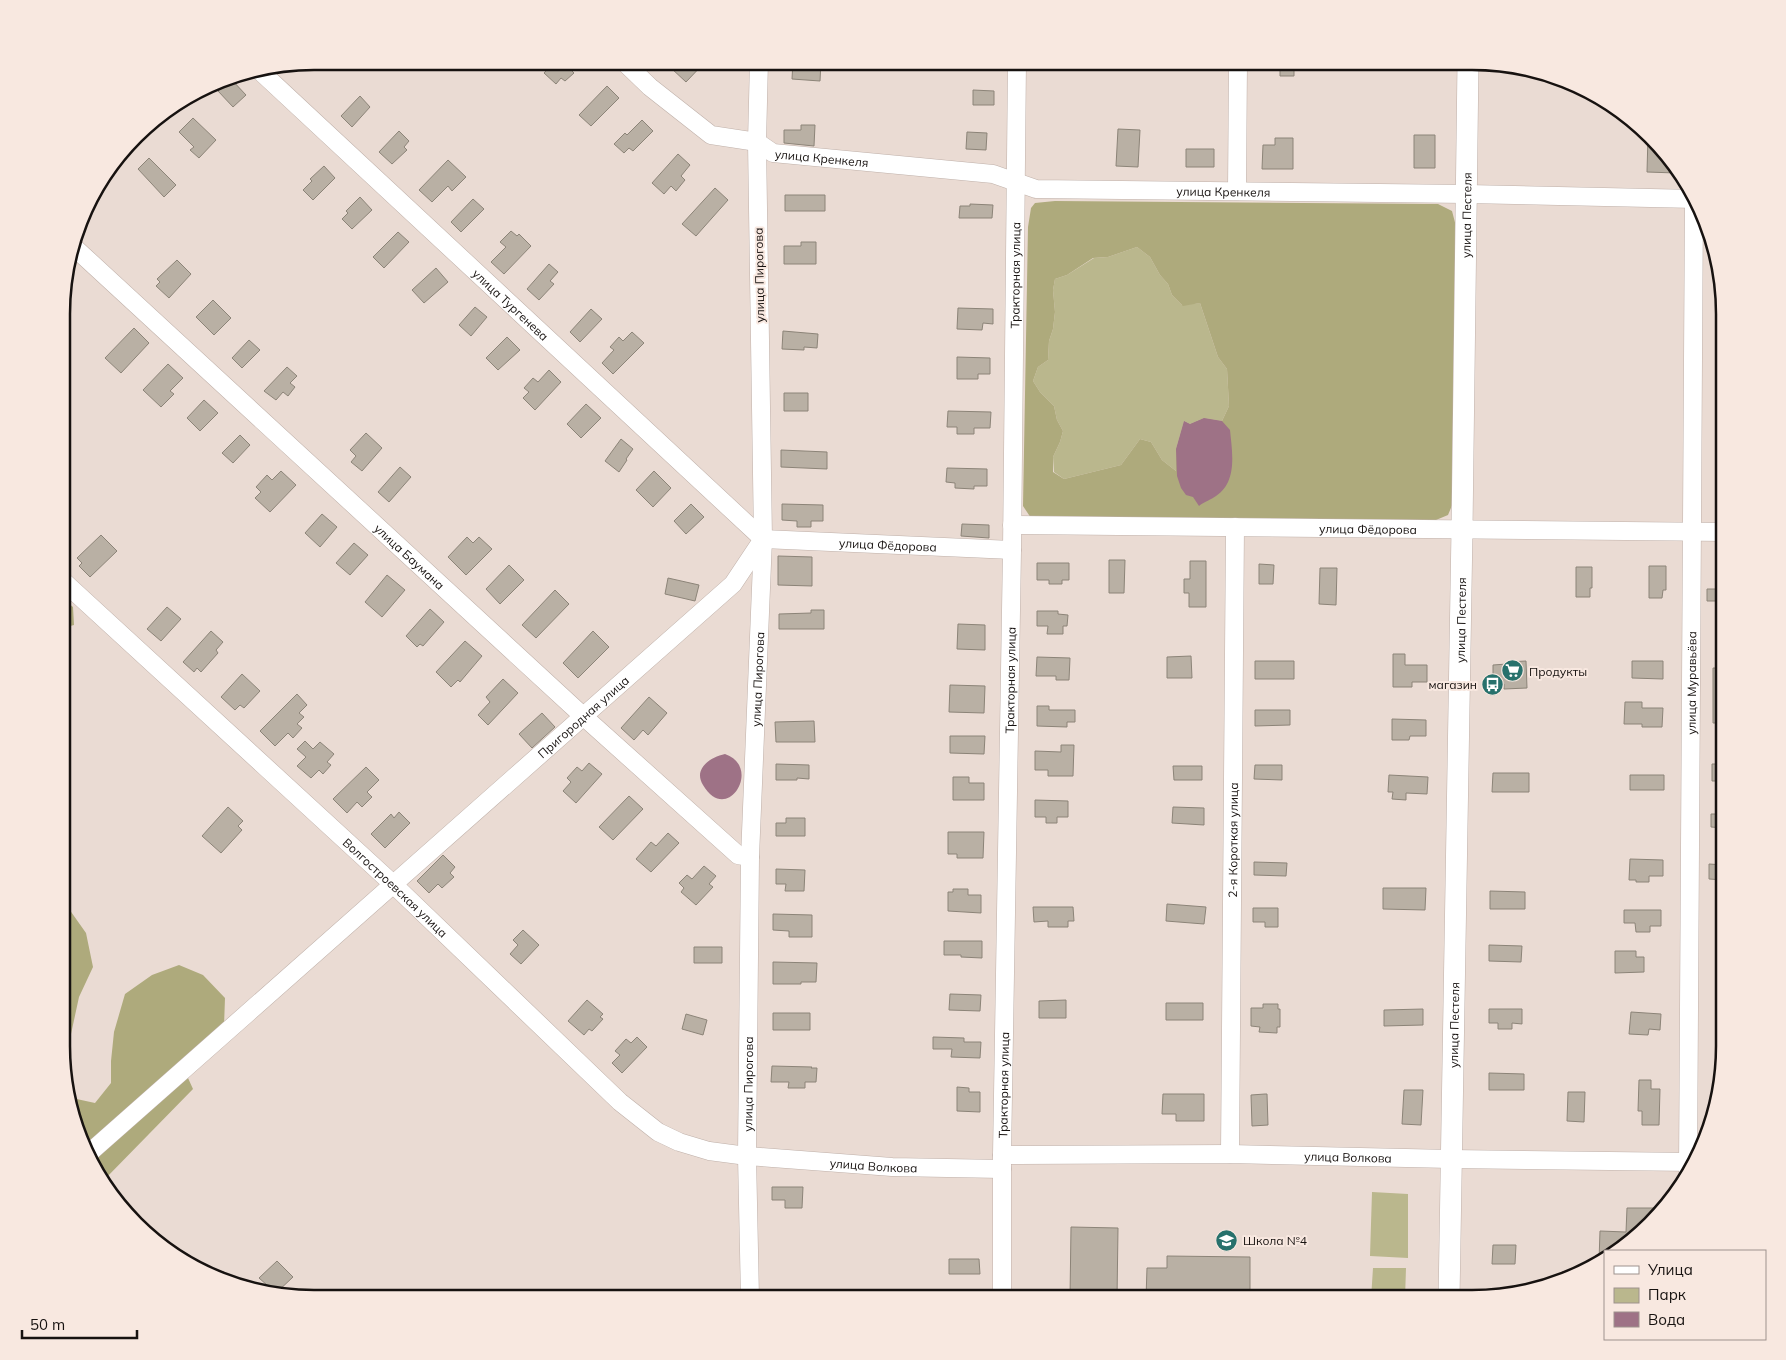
<svg xmlns="http://www.w3.org/2000/svg" width="1786" height="1360" font-family="Mulish,sans-serif">
<rect width="100%" height="100%" fill="#eadbd3"/>
<!-- green -->
<path fill="#bab78d" d="M1137 247 1150 257 1160 275 1168 284 1172 295 1182 305 1200 303 1218 357 1227 369 1229 406 1222 421 1204 418 1190 424 1184 421 1176 449V471L1162 460 1151 442 1140 439 1121 465 1064 479 1054 472 1053 457 1060 442 1063 431 1057 420 1054 406 1040 392 1033 381 1038 367 1048 360 1049 341 1053 329 1055 312 1053 290 1055 279 1067 275 1094 258 1108 257Z
M1372 1192 1408 1194V1258L1370 1256Z
M1373 1268H1406L1405 1299H1371Z"/>
<!-- forest -->
<path fill="#aeaa7c" fill-rule="evenodd" d="M1055 201 1438 204 1452 211 1458 234 1453 503 1448 515 1436 520 1031 518 1023 506 1028 227 1031 208 1035 203ZM1137 247 1150 257 1160 275 1168 284 1172 295 1183 306 1200 303 1218 357 1227 369 1229 406 1222 421 1204 418 1190 424 1184 421 1176 449V471L1162 460 1151 442 1140 439 1121 465 1064 479 1053 472V457L1060 442 1063 431 1057 420 1054 406 1040 392 1033 381 1038 367 1048 360 1049 341 1053 329 1055 312 1053 290 1055 279 1067 275 1093 258 1108 257Z
M63 599 73 607 74 625 63 628Z
M62 899 86 933 93 967 79 997 71 1034 62 1056Z
M179 965 203 975 225 998 224 1026 183 1067 193 1089 104 1180 87 1158 71 1095 72 1098 95 1103 111 1083V1061L114 1032 125 994 152 975Z"/>
<!-- water -->
<path fill="#9e7286" d="M1204 418 1222 421 1230 430C1232 451 1238 482 1216 496 1211 500 1205 501 1199 506L1193 497 1186 495 1181 488 1177 476 1176 449 1184 421 1190 424Z
M725 754C763 767 727 826 703 785 693 769 710 757 725 754Z"/>
<!-- building -->
<path fill="#b9b0a4" stroke="#8c8478" d="M555 61H577L570 69 574 73 565 81 561 78 556 84 544 73Z
M678 61H706L686 82 671 68Z
M793 61H821L820 81 792 79Z
M1280 62H1294V76H1280Z
M231 79 246 95 233 107 218 91Z
M607 86 619 98 591 126 579 115Z
M973 90 994 91V105H973Z
M360 96 370 107 352 127 341 116Z
M193 118 216 140 199 158 190 150 194 147 179 132Z
M642 120 653 131 633 151 629 148 624 153 614 144 625 133 627 135Z
M801 125H815L814 146 784 143V130H801Z
M1118 129 1140 130 1138 167 1116 166Z
M399 131 409 141 404 147 407 150 392 164 379 152Z
M967 132 987 133 986 150 966 149Z
M1414 135H1435V168H1414Z
M1648 136 1657 148 1676 173 1647 172Z
M1275 138H1293V169H1262L1263 145H1275Z
M1186 149H1214V167H1186Z
M678 154 690 165 681 176 685 180 676 191 671 186 664 194 652 183Z
M149 158 176 185 164 197 138 169Z
M448 160 466 177 452 191 448 186 432 202 419 190Z
M324 166 335 178 313 200 303 190 312 181 310 179Z
M715 188 728 200 696 236 682 224Z
M785 195H825V211H785Z
M360 197 372 210 352 229 342 219 348 213 346 211Z
M473 199 484 209 461 232 451 222Z
M970 204 993 205 992 218H959L960 206H970Z
M511 231 517 236 519 234 531 246 504 274 491 262 506 247 500 242Z
M398 232 409 242 384 268 373 257Z
M801 242H816V264H784V246H801Z
M177 260 191 274 169 298 156 286 160 282 157 279Z
M549 264 558 272 550 281 554 284 539 300 527 289Z
M436 268 448 282 424 303 412 290Z
M213 300 231 318 214 335 196 317Z
M475 307 487 317 471 336 459 325Z
M958 308 993 309V324L983 323 982 330 957 329Z
M591 309 602 319 580 342 570 332Z
M134 328 149 343 121 373 105 358Z
M783 331 818 334 817 348 804 347V350L782 349Z
M632 332 644 343 613 374 602 363 614 350 610 347 619 337 623 341Z
M507 337 520 350 498 370 486 358Z
M249 340 260 350 242 368 232 358Z
M957 357 990 358V374H978V379H957Z
M168 364 183 378 170 391 174 394 161 407 143 390Z
M287 367 297 376 290 383 295 387 288 396 283 392 276 400 264 391Z
M549 370 561 382 535 410 523 398 529 392 524 388 533 378 538 382Z
M784 393H808V411H784Z
M204 400 218 413 200 431 187 418Z
M586 404 601 418 581 438 567 424Z
M948 411 991 412 990 428H974V434H957V427H947Z
M366 433 382 448 362 471 351 462 356 456 350 450Z
M240 435 250 445 233 463 222 453Z
M621 439 633 449 626 459 627 460 619 472 605 461Z
M781 450 827 452V469L781 467Z
M400 467 411 477 389 502 378 492Z
M947 468 987 469V486H974V489L955 488V483L946 482Z
M281 471 296 485 270 512 255 498 261 492 256 487 267 475 272 480Z
M654 471 671 488 653 507 636 490Z
M691 504 704 517 686 534 674 521Z
M782 504 823 505V521H811V527H797V521L782 520Z
M322 514 337 527 320 547 305 533Z
M962 524 989 525V538L961 536Z
M101 535 117 551 90 577 79 566 82 563 77 558Z
M467 537 473 543 479 537 492 549 466 575 448 557Z
M354 543 368 555 350 575 336 563Z
M778 556 812 557V586L778 585Z
M1109 560H1125L1124 593H1109Z
M1190 561H1206V607H1189V593H1184V579H1190Z
M1037 563H1069V580H1062V584H1049V580H1037Z
M1259 564 1274 565 1273 584H1259Z
M509 565 524 580 500 604 486 589Z
M1649 566H1666V590H1663L1662 598H1649Z
M1576 567H1592V588H1590V597H1576Z
M1320 568H1337L1336 605 1319 604Z
M387 575 405 590 382 617 365 602Z
M668 578 699 585 695 601 665 594Z
M1707 589H1725V601H1707Z
M555 590 569 604 536 638 522 625Z
M167 607 181 619 161 641 147 629Z
M430 609 444 622 423 646 420 644 417 647 406 636Z
M811 610H824V629H779V614L811 613Z
M1037 611H1058V614L1068 615 1067 626H1063V634H1047L1048 626H1037Z
M958 624 985 625V650L957 649Z
M211 631 223 642 216 650 218 653 201 672 197 668 194 672 183 662Z
M593 631 609 647 578 678 563 663Z
M465 641 482 656 460 682 458 680 451 687 436 672Z
M1393 654H1405V665H1427V682H1412V687H1393Z
M1191 656 1192 678H1167V657Z
M1037 657 1070 658 1069 680H1056V676H1036Z
M1255 661H1294V679H1255Z
M1526 661 1527 688 1504 689V684H1493V665L1507 664V662Z
M1632 661H1663V679L1632 678Z
M1713 668H1724V723H1713Z
M242 674 260 691 244 708 240 705 235 710 221 697Z
M503 679 518 693 488 725 478 715 490 702 486 697Z
M950 685 985 686 984 713 949 712Z
M297 694 307 705 299 713 304 717 297 724 302 728 293 738 288 733 275 746 260 731Z
M649 697 667 713 648 735 643 730 634 740 621 728Z
M1625 702H1642V708H1663L1662 727H1642V724H1624Z
M1037 706H1049V710H1075V722H1067V727L1037 726Z
M1255 710H1290V725L1255 726Z
M542 713 555 727 532 748 519 734Z
M1392 719 1426 720V736H1410L1409 740H1392Z
M814 721 815 742H776L775 722Z
M950 736H985L984 754 950 753Z
M305 741 313 749 320 742 334 754 327 762 331 765 323 774 319 770 311 778 297 766 306 757 297 749Z
M1061 745H1074L1073 776H1048V770H1035V751L1061 752Z
M589 763 602 774 576 803 563 791 571 782 567 778 577 767 582 771Z
M776 764 809 765V779L797 778V780H776Z
M1712 764H1724V781H1712Z
M1255 765H1282V780L1254 779Z
M1173 766H1202V780H1174Z
M366 767 379 780 367 792 372 797 362 807 357 802 347 813 333 799Z
M1493 773H1529V792H1492Z
M1389 775 1428 777 1427 794 1406 793V800L1392 799 1393 792H1388Z
M1630 775H1664V790H1630Z
M953 777H969V783H984V800H953Z
M629 796 643 809 613 840 599 827Z
M1035 800 1068 801V817H1057V823H1046V817H1035Z
M228 807 243 821 238 826 242 830 221 853 202 836Z
M1173 807 1204 808V825L1172 823Z
M399 812 410 823 385 848 371 834 391 814 394 818Z
M1711 814H1724V828L1711 827Z
M786 818H805V836H776V823H786Z
M948 832H984L983 858H957V854H948Z
M668 833 679 843 651 872 636 859 651 842 656 846Z
M443 855 455 867 450 873 454 877 442 888 438 884 429 893 417 881Z
M1630 859 1663 860V876H1649V882H1636V880H1629Z
M1254 862 1287 863 1286 876 1254 875Z
M1709 864 1724 865V880L1709 879Z
M704 866 716 876 709 884 713 887 696 905 681 892 684 888 679 883 687 875 692 879Z
M776 869 805 870 804 891H785L786 884H776Z
M1383 888H1426L1425 910 1383 909Z
M953 889H968V895H981V913L948 911V892H953Z
M1490 891 1525 892V909H1490Z
M1167 904 1206 907 1204 924 1166 921Z
M1033 907H1073L1074 921H1068V927H1048V921L1034 922Z
M1253 908H1278V927H1265V922H1253Z
M1624 910H1661V926H1650V932H1636L1635 923H1624Z
M773 914 812 915V937H789V931L773 930Z
M523 930 539 945 521 964 510 954 518 945 513 940Z
M944 941H982V958L961 957V955H944Z
M1489 945 1522 946 1521 962 1489 961Z
M694 947H722V963H694Z
M1615 951H1636V957H1644V972L1615 973Z
M773 962 817 963 816 982H801V984H773Z
M950 994 981 995 980 1011 949 1010Z
M587 1000 603 1014 600 1017 603 1019 592 1031 589 1029 584 1035 568 1021Z
M1066 1000V1018H1039V1001Z
M1166 1003H1203V1020H1166Z
M1263 1004H1278V1009H1280V1027H1277V1033L1259 1032 1260 1027 1251 1026V1008H1263Z
M1423 1009V1025L1384 1026V1010Z
M1489 1009H1522V1024L1512 1023V1029H1498V1023H1489Z
M1631 1012 1661 1014 1660 1030 1649 1029 1648 1035 1629 1034Z
M773 1013H810V1030H773Z
M686 1014 707 1020 703 1035 682 1029Z
M637 1037 647 1047 622 1073 612 1063 620 1055 615 1051 626 1039 631 1043Z
M933 1037 964 1038V1042H981L980 1058 951 1057 952 1049H933Z
M772 1066 812 1067 811 1068H817L816 1082H805V1088H788L789 1082H771Z
M1489 1073 1524 1074V1090H1489Z
M1639 1080H1651V1089H1660L1659 1125H1642V1111H1638Z
M957 1087 969 1088V1092H980V1112L957 1111Z
M1404 1090H1423L1421 1125 1402 1124Z
M1568 1092H1585L1584 1122 1567 1121Z
M1163 1094H1204V1121H1176V1114H1162Z
M1265 1094H1267L1268 1125 1252 1126 1251 1095Z
M772 1187H803L802 1208H785V1200H772Z
M1627 1208H1657V1216L1612 1251H1605V1257L1599 1261 1600 1231 1626 1232Z
M1071 1227 1118 1228 1117 1299H1070Z
M1493 1245H1516L1515 1264H1492Z
M1167 1256 1250 1257V1299H1146L1147 1268H1167Z
M949 1259H979L980 1274H949Z
M277 1261 293 1277 276 1293 259 1278Z"/>
<g fill="none" stroke-linecap="round" stroke-linejoin="round">
<defs>
<g id="minor">
<path id="s1" d="M623 61 650 87 711 135 757 142 773 153 993 174 1036 189 1467 194 1696 199"/>
<path id="s2" d="M259 70 763 539"/>
<path d="M1237 191 1238 62"/>
<path id="s3" d="M75 248 583 716 738 855 750 857"/>
<path id="s4" d="M1012 525 1725 532"/>
<path id="s5" d="M763 539 1012 550"/>
<path id="s6" d="M63 581 394 885 620 1102 658 1132 679 1142 709 1151 747 1156 892 1167 1002 1169"/>
<path id="s7" d="M1230 1154 1235 527"/>
<path id="s8" d="M87 1155 733 584 763 539"/>
<path id="s9" d="M1002 1155 1230 1154 1451 1159 1694 1162"/>
<path id="s10" d="M1688 1171 1694 197"/>
<path id="s11" d="M750 1298 747 1156 750 857 763 539 757 142 759 61"/>
<path id="s12" d="M1002 1299V1155L1012 550 1017 62"/>
</g>
<g id="tertiary">
<path id="s13" d="M1449 1299 1462 530 1468 62"/>
</g>
</defs>
<!-- minor casing -->
<use href="#minor" stroke="#bfb0a9" stroke-width="19"/>
<!-- tertiary casing -->
<use href="#tertiary" stroke="#bfb0a9" stroke-width="22"/>
<!-- minor -->
<use href="#minor" stroke="#fff" stroke-width="18"/>
<!-- tertiary -->
<use href="#tertiary" stroke="#fff" stroke-width="21"/>
</g>
<!-- icons -->
<defs>
<symbol id="supermarket-disc" viewBox="-11 -11 22 22"><circle r="9.5" fill="#27716c" stroke="#f8e8e0"/><path d="M-6-5.5h2.5l.6 2H6L4.5 2H-2.5L-4.4-4H-6ZM-1.5 3.2a1.3 1.3 0 1 0 .1 0ZM3 3.2a1.3 1.3 0 1 0 .1 0Z" fill="#fff"/></symbol>
<symbol id="bus-disc" viewBox="-11 -11 22 22"><circle r="9.5" fill="#27716c" stroke="#f8e8e0"/><path d="M-5-6H5V4H4V6H2V4H-2V6H-4V4H-5ZM-3.5-4V0h7V-4ZM-3.5 1.2v1.5H-2V1.2ZM2 1.2v1.5H3.5V1.2Z" fill="#fff"/></symbol>
<symbol id="school-disc" viewBox="-11 -11 22 22"><circle r="9.5" fill="#27716c" stroke="#f8e8e0"/><path d="M0-5L7-2L0 1L-7-2ZM-4 1L0 2.5L4 1V4Q0 6-4 4Z" fill="#fff"/></symbol>
</defs>
<g fill-rule="evenodd">
<use href="#supermarket-disc" x="1500" y="658" width="25" height="25"/>
<use href="#bus-disc" x="1480" y="672" width="25" height="25"/>
<use href="#school-disc" x="1214" y="1228" width="25" height="25"/>
</g>
<g text-anchor="middle" dominant-baseline="central" stroke-width="4" stroke-linejoin="round" paint-order="stroke">
<!-- street labels -->
<g font-size="12" fill="#171210" stroke="#f8e8e0">
<text stroke="none"><textPath href="#s1" startOffset="230">улица Кренкеля</textPath></text>
<text stroke="none"><textPath href="#s1" startOffset="635">улица Кренкеля</textPath></text>
<text stroke="none"><textPath href="#s13" startOffset="1084">улица Пестеля</textPath></text>
<text transform="translate(759 275) rotate(-91)">улица Пирогова</text>
<text stroke="none"><textPath href="#s12" startOffset="1024">Тракторная улица</textPath></text>
<text stroke="none"><textPath href="#s2" startOffset="344">улица Тургенева</textPath></text>
<text stroke="none"><textPath href="#s4" startOffset="356">улица Фёдорова</textPath></text>
<text stroke="none"><textPath href="#s5" startOffset="125">улица Фёдорова</textPath></text>
<text stroke="none"><textPath href="#s3" startOffset="455">улица Баумана</textPath></text>
<text stroke="none"><textPath href="#s13" startOffset="679">улица Пестеля</textPath></text>
<text stroke="none"><textPath href="#s11" startOffset="619">улица Пирогова</textPath></text>
<text stroke="none"><textPath href="#s12" startOffset="619">Тракторная улица</textPath></text>
<text stroke="none"><textPath href="#s10" startOffset="488">улица Муравьёва</textPath></text>
<text stroke="none"><textPath href="#s8" startOffset="662">Пригородная улица</textPath></text>
<text stroke="none"><textPath href="#s7" startOffset="314">2-я Короткая улица</textPath></text>
<text stroke="none"><textPath href="#s6" startOffset="452">Волгостроевская улица</textPath></text>
<text stroke="none"><textPath href="#s13" startOffset="274">улица Пестеля</textPath></text>
<text stroke="none"><textPath href="#s11" startOffset="214">улица Пирогова</textPath></text>
<text stroke="none"><textPath href="#s12" startOffset="214">Тракторная улица</textPath></text>
<text stroke="none"><textPath href="#s9" startOffset="346">улица Волкова</textPath></text>
<text stroke="none"><textPath href="#s6" startOffset="1031">улица Волкова</textPath></text>
</g>
<!-- poi labels -->
<g font-size="12" fill="#171210" stroke="#f8e8e0" text-anchor="start">
<text x="1529" y="671">Продукты</text>
<text x="1477" y="684" text-anchor="end">магазин</text>
<text x="1243" y="1240">Школа №4</text>
</g>
</g>
<!-- crop -->
<path d="M0 0H1786V1360H0ZM314 70H1472A244 244 0 0 1 1716 314V1046A244 244 0 0 1 1472 1290H314A244 244 0 0 1 70 1046V314A244 244 0 0 1 314 70Z" fill="#f8e8e0" fill-rule="evenodd"/>
<path fill="none" stroke="#171210" stroke-width="2.5" d="M314 70H1472A244 244 0 0 1 1716 314V1046A244 244 0 0 1 1472 1290H314A244 244 0 0 1 70 1046V314A244 244 0 0 1 314 70Z"/>
<!-- legend -->
<rect x="1604" y="1250" width="162" height="90" fill="#f8e8e0" stroke="#9e928d"/>
<rect x="1614" y="1266" width="25" height="8" fill="#ffffff" stroke="#9e928d"/>
<text x="1648" y="1275" font-size="15" fill="#171210">Улица</text>
<rect x="1614" y="1288" width="25" height="15" fill="#bab78d" stroke="#9e928d"/>
<text x="1648" y="1300" font-size="15" fill="#171210">Парк</text>
<rect x="1614" y="1312" width="25" height="15" fill="#9e7286" stroke="#9e928d"/>
<text x="1648" y="1325" font-size="15" fill="#171210">Вода</text>
<!-- scale -->
<path d="M22 1330v8h115v-8" fill="none" stroke="#171210" stroke-width="2.5"/>
<text x="30" y="1330" font-size="15" fill="#171210" stroke="#f8e8e0" stroke-width="4" paint-order="stroke">50 m</text>
</svg>
